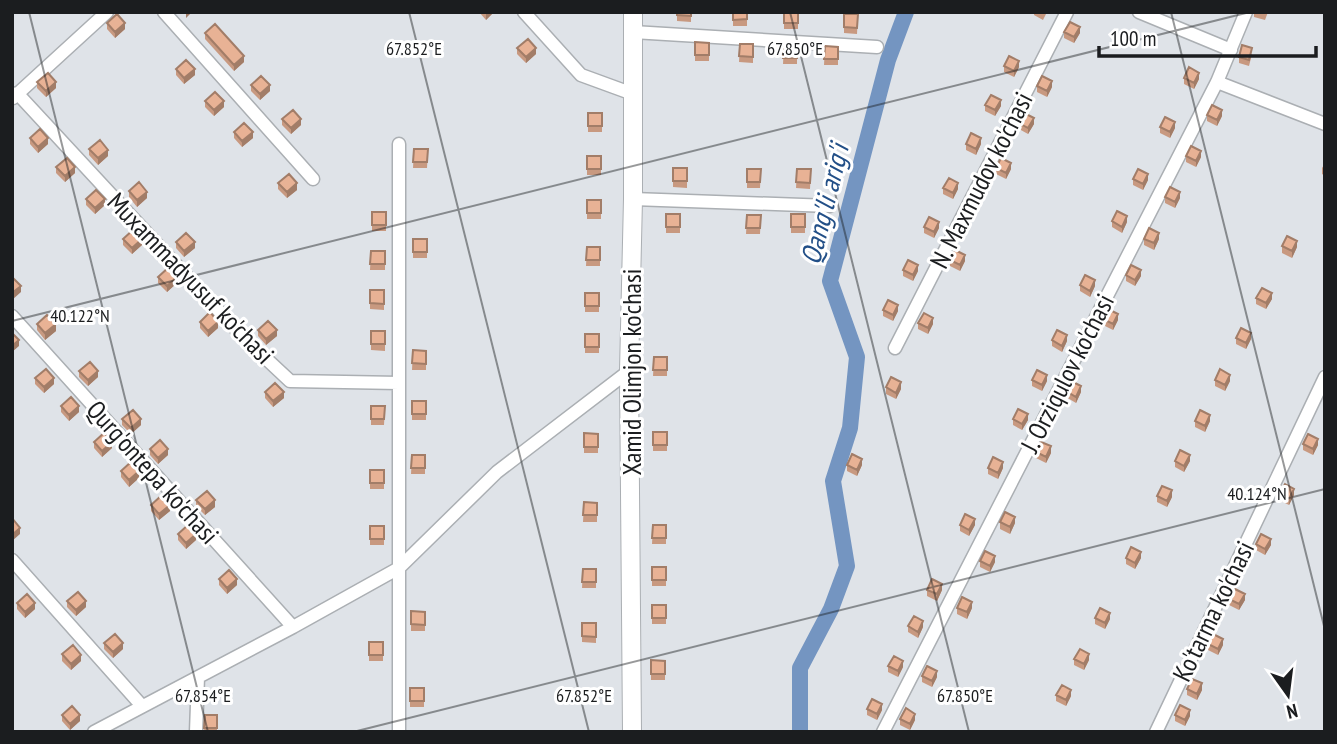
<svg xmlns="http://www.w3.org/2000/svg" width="1337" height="744" font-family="'PT Sans Narrow',sans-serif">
<rect width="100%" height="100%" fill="#dfe3e8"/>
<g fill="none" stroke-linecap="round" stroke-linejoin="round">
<!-- canal -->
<path stroke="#7495c1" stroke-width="16" d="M800 732V668L831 609 847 566 833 481 850 428 857 357 830 281 888 60 906 12"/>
<defs>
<path id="minor" d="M164 12 313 179
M524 12 581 75 633 94
M1139 12 1231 50
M633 32 877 47
M1217 82 1325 124
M17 93 244 338 290 381 399 383
M13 98 107 12
M399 144V732
M633 199 830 206
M12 316 293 627 399 568 497 472 629 371
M895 348 1067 12
M12 560 142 706
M94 732 293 627
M196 732 198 677
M883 732 1217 82 1246 12
M1156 732 1325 377"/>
<path id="secondary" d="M632 732 629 371 633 199V12"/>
</defs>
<!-- minor casing -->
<use href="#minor" stroke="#abafb3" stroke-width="15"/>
<!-- secondary casing -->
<use href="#secondary" stroke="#abafb3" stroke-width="20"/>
<!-- minor -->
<use href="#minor" stroke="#fff" stroke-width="12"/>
<!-- secondary -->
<use href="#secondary" stroke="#fff" stroke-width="18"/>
</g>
<!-- wall -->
<path fill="#c89980" d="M479 12H494L486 20Z
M677 12H691V22L677 21Z
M733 12H747V26H733Z
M784 12H798V29H784Z
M1034 12H1047L1043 20 1034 15Z
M1254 12H1268L1265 20 1254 17Z
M844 14H858L857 34 844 33Z
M107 23 125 29 115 38 107 29Z
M1064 32 1080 33 1074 43 1064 38Z
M205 33 244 62 234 71 205 39Z
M695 42 709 43V61H695Z
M740 44H753V63L739 62Z
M784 45H797V64H783Z
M825 46 838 47V65H824Z
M517 48 536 54 526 63 517 54Z
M1252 54 1249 66 1239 63V57Z
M1004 66 1019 67 1014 77 1004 72Z
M176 69 195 75 184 84 176 75Z
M1184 78 1199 79 1194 89 1184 84Z
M37 82 56 88 46 97 37 88Z
M251 85 270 91 260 100 251 91Z
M1037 86 1052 87 1047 97 1037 92Z
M205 101 224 107 214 116 205 107Z
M985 105 1001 106 995 116 985 111Z
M588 113H602V132H588Z
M1207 115 1222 116 1217 126 1207 121Z
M282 119 301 125 291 134 282 125Z
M1019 123 1034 124 1028 134 1019 129Z
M1160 127 1175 128 1170 138 1160 133Z
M234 132 253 138 242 147 234 138Z
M30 138 48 144 38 153 30 144Z
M966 144H981L976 155 966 150Z
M89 149 108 156 98 165 89 155Z
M414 149H428L427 168H413Z
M587 156H601V175H587Z
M1186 156 1201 157 1196 167 1186 162Z
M1325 163V176L1322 174V168Z
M56 167 75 173 65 182 56 173Z
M673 168H687V188L673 187Z
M996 168 1011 169 1006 179 996 174Z
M747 169H761L760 188H747Z
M797 169H811L810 189 796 188Z
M1133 179 1148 180 1143 190 1133 185Z
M278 183 297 190 287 198 278 189Z
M943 188 958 189 953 199 943 194Z
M129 191 147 198 137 207 129 197Z
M1165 197 1180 198 1175 208 1165 203Z
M86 199 105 205 95 214 86 205Z
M587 200H601V219H587Z
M372 212H386V231H372Z
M666 214H680V233H666Z
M791 214H805V233H791Z
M747 215H761L760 234H746Z
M1112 221 1127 222 1122 233 1112 227Z
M924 227 939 228 934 238 924 233Z
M123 239 142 245 132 254 123 245Z
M413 239H427V258H413Z
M1144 239H1159L1154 250 1144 245Z
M176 242 195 248 184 257 176 248Z
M1282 246 1297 247 1292 258 1282 253Z
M587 247H600V266H586Z
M371 251H385V270H370Z
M950 260 965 261 960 271 950 266Z
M903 270 918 271 913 281 903 276Z
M1126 275 1141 276 1135 286 1126 281Z
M158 277 177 283 167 292 158 283Z
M1080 285 1095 286 1090 297 1080 291Z
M370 290H384V310L370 309Z
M585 293H599V312H585Z
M1256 298 1272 299 1266 309 1256 304Z
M883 310 898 311 893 321 883 316Z
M1103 319 1118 320 1113 330 1103 325Z
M200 322 218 328 208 337 200 328Z
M918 323 933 324 928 334 918 329Z
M37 324 56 331 45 340 37 330Z
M258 330 277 336 266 345 258 336Z
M371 331H385V351L371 350Z
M585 334H599V353H585Z
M1236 338 1251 339 1246 349 1236 344Z
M1052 340 1067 341 1062 352 1052 346Z
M413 350 426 351V370H412Z
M654 357H667V376H653Z
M79 371 98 377 88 386 79 377Z
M35 378 54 384 44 393 35 384Z
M1032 380 1047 381 1042 391 1032 386Z
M1215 380 1230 381 1225 391 1215 386Z
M886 387 901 389 896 399 886 394Z
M1066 391 1081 392 1076 403 1066 397Z
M265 392 284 398 273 407 265 398Z
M412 401H426V420H412Z
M61 406 79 412 69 421 61 412Z
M371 406H385L384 425H371Z
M122 419 141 425 131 434 122 425Z
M1013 419 1028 420 1022 430 1013 425Z
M1195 421H1210L1205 432 1195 427Z
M653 432H667V451H653Z
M584 433 598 434V453H584Z
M94 442 112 448 102 457 94 448Z
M1303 444 1318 445 1313 455 1303 450Z
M150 449 168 455 158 464 150 455Z
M1036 452 1051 453 1046 463 1036 458Z
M412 455H425V474H411Z
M1175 461H1190L1184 472 1175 467Z
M847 465H862L857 476 847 471Z
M988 468H1003L998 479 988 474Z
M370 470H384V489H370Z
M121 471 139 478 129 487 121 477Z
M1279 494 1294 495 1289 505 1279 500Z
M1157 496 1172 497 1167 507 1157 502Z
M196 500 215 507 205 515 196 506Z
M584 502 597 503V522H583Z
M151 505 170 511 159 520 151 511Z
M1000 522 1015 523 1010 534 1000 529Z
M653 525H666V544H652Z
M960 525H975L969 536 960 531Z
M370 526H384V545H370Z
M178 534 196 540 186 549 178 540Z
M1256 544 1271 545 1265 555 1256 550Z
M1126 558H1141L1135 569 1126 564Z
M980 561 995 562 990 572 980 567Z
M652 567H666V586H652Z
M583 569H596V588H582Z
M219 579 237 585 227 594 219 585Z
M927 590H942L937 601 927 596Z
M1229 599 1245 600 1239 610 1229 605Z
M67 601 86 607 76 616 67 607Z
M17 603 35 609 25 618 17 609Z
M652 605H666V624H652Z
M957 608H972L967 619 957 614Z
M411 611 425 612V631H411Z
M1095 618 1110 619 1105 629 1095 624Z
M582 623H596V643L582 642Z
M908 626 923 627 918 638 908 632Z
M369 642H383V661H369Z
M104 643 123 649 113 658 104 649Z
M1208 644 1223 645 1218 655 1208 650Z
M62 654 81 661 71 670 62 661Z
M1074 659 1089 660 1084 670 1074 665Z
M651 660 665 661V680H651Z
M888 666 903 667 898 677 888 672Z
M922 676 937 677 932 687 922 682Z
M410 688H424V707H410Z
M1187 689 1202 690 1197 700 1187 695Z
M1056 695 1071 696 1066 706 1056 701Z
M867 709 882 710 877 720 867 715Z
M62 715 80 721 70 730 62 721Z
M205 715H217V732H204Z
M1175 715 1190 716 1185 726 1175 721Z
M900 719 915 720 910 730 900 725Z"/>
<!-- shaded-wall -->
<path fill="#a27d68" d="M186 12H192L186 18Z
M488 12H494L486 20V14Z
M125 23V29L115 38V32Z
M1080 27V33L1074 43V37Z
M536 48V54L526 63V57Z
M244 56V62L234 71V65Z
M1019 61V67L1014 77V71Z
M195 69V75L184 84V78Z
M1199 73V79L1194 89V83Z
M1052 81V87L1047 97V91Z
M56 82V88L46 97V91Z
M270 85V91L260 100V94Z
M1001 100V106L995 116V110Z
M224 101V107L214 116V110Z
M1222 110V116L1217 126V120Z
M1034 118V124L1028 134V128Z
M301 119V125L291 134V128Z
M1175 122V128L1170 138V132Z
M253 132V138L242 147V141Z
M48 138V144L38 153V147Z
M981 138V144L976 155V149Z
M108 150V156L98 165V158Z
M1201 151V157L1196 167V161Z
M1011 163V169L1006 179V173Z
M75 167V173L65 182V176Z
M1148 174V180L1143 190V184Z
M297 183V190L287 198V192Z
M958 183V189L953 199V193Z
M147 192V198L137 207V200Z
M1180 192V198L1175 208V202Z
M105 199V205L95 214V208Z
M1127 216V222L1122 233V227Z
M939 222V228L934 238V232Z
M1159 233V239L1154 250V243Z
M142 239V245L132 254V248Z
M1297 241V247L1292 258V251Z
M195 242V248L184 257V251Z
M965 255V261L960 271V265Z
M918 265V271L913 281V275Z
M1141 270V276L1135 286V280Z
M177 277V283L167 292V286Z
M1095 280V286L1090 297V291Z
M21 286V292L12 300V293Z
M1272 293V299L1266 309V303Z
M898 305V311L893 321V315Z
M1118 314V320L1113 330V324Z
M933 318V324L928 334V328Z
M218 322V328L208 337V331Z
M56 324V331L45 340V333Z
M277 330V336L266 345V339Z
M1251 333V339L1246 349V343Z
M1067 335V341L1062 352V346Z
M19 340V346L12 352V346Z
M98 371V377L88 386V380Z
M1047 375V381L1042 391V385Z
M1230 375V381L1225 391V385Z
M54 378V384L44 393V387Z
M901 382V389L896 399V393Z
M1081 386V392L1076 403V397Z
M284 392V398L273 407V401Z
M79 406V412L69 421V415Z
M1028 414V420L1022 430V424Z
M1210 415V421L1205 432V426Z
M141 419V425L131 434V428Z
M1318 439V445L1313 455V449Z
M112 442V448L102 457V451Z
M1051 446V453L1046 463V457Z
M168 449V455L158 464V458Z
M1190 455V461L1184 472V466Z
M862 459V465L857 476V470Z
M1003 462V468L998 479V473Z
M139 471V478L129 487V480Z
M1294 489V495L1289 505V499Z
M1172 490V497L1167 507V501Z
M215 500V507L205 515V509Z
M170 505V511L159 520V514Z
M1015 517V523L1010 534V527Z
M975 519V525L969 536V530Z
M20 528V534L12 541V535Z
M196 534V540L186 549V543Z
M1271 539V545L1265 555V549Z
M1141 552V558L1135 569V563Z
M995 556V562L990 572V566Z
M237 579V585L227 594V588Z
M942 584V590L937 601V594Z
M1245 594V600L1239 610V604Z
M86 601V607L76 616V610Z
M972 602V608L967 619V612Z
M35 603V609L25 618V612Z
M1110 613V619L1105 629V623Z
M923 621V627L918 638V632Z
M1223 639V645L1218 655V649Z
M123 643V649L113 658V652Z
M1089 654V660L1084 670V664Z
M81 655V661L71 670V664Z
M903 661V667L898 677V671Z
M937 671V677L932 687V681Z
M1202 683V690L1197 700V694Z
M1071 690V696L1066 706V700Z
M882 704V710L877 720V714Z
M1190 710V716L1185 726V720Z
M915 714V720L910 730V724Z
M80 715V721L70 730V724Z"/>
<!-- building -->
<path fill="#e8b295" stroke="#a27d68" stroke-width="2" d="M677 12H691V16L677 15Z
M733 12H747V19L733 20Z
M784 12H798V23H784Z
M117 14 125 23 115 32 107 23Z
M844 14H858L857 28 844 27Z
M1070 22 1080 27 1074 37 1064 32Z
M215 24 244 56 234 65 205 33Z
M528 39 536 48 526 57 517 48Z
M695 42 709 43V55H695Z
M740 44H753V57L739 56Z
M784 45H797V58H783Z
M1242 45 1252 48 1249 60 1239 57Z
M825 46 838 47V59H824Z
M1009 56 1019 61 1014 71 1004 66Z
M186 60 195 69 184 78 176 69Z
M1189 67 1199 73 1194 83 1184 78Z
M48 73 56 82 46 91 37 82Z
M261 76 270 85 260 94 251 85Z
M1042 76 1052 81 1047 91 1037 86Z
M215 92 224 101 214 110 205 101Z
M991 95 1001 100 995 110 985 105Z
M1212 105 1222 110 1217 120 1207 115Z
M293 110 301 119 291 128 282 119Z
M588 113H602V126H588Z
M1024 113 1034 118 1028 128 1019 123Z
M1165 117 1175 122 1170 132 1160 127Z
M244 123 253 132 242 141 234 132Z
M40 129 48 138 38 147 30 138Z
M971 133 981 138 976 149 966 144Z
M100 140 108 150 98 158 89 149Z
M1191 146 1201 151 1196 161 1186 156Z
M414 149H428L427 162H413Z
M587 156H601V169H587Z
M67 158 75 167 65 176 56 167Z
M1001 158 1011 163 1006 173 996 168Z
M673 168H687V181H673Z
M747 169H761L760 182H747Z
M797 169H811L810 183 796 182Z
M1138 169 1148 174 1143 184 1133 179Z
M289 174 297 183 287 192 278 183Z
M949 178 958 183 953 193 943 188Z
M139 182 147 192 137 200 129 191Z
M1170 187 1180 192 1175 202 1165 197Z
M96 190 105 199 95 208 86 199Z
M587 200H601V213H587Z
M1117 211 1127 216 1122 227 1112 221Z
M372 212H386V225H372Z
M666 214H680V227H666Z
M791 214H805V227H791Z
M747 215H761L760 228H746Z
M929 217 939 222 934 232 924 227Z
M1149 228 1159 233 1154 243 1144 239Z
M133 230 142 239 132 248 123 239Z
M186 233 195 242 184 251 176 242Z
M1287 236 1297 241 1292 251 1282 246Z
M413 239H427V252H413Z
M587 247H600V260H586Z
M955 250 965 255 960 265 950 260Z
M371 251H385V264H370Z
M908 260 918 265 913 275 903 270Z
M1131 265 1141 270 1135 280 1126 275Z
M168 268 177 277 167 286 158 277Z
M1085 275 1095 280 1090 291 1080 285Z
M12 277 21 286 12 293Z
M1262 288 1272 293 1266 303 1256 298Z
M370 290H384V304L370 303Z
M585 293H599V306H585Z
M888 300 898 305 893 315 883 310Z
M1108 309 1118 314 1113 324 1103 319Z
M210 312 218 322 208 331 200 322Z
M924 313 933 318 928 328 918 323Z
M47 315 56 324 45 333 37 324Z
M268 321 277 330 266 339 258 330Z
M1241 328 1251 333 1246 343 1236 338Z
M1057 330 1067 335 1062 346 1052 340Z
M371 331H385V344H371Z
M12 333 19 340 12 346Z
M585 334H599V347H585Z
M413 350 426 351V364L412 363Z
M654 357H667V370H653Z
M90 362 98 371 88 380 79 371Z
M46 369 54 378 44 387 35 378Z
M1220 369 1230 375 1225 385 1215 380Z
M1037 370 1047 375 1042 385 1032 380Z
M891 377 901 382 896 393 886 387Z
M1071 381 1081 386 1076 397 1066 391Z
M275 383 284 392 273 401 265 392Z
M71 397 79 406 69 415 61 406Z
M412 401H426V414H412Z
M371 406H385L384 419H371Z
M1018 409 1028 414 1022 424 1013 419Z
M133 410 141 419 131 428 122 419Z
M1200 410 1210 415 1205 426 1195 421Z
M653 432H667V445H653Z
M104 433 112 442 102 451 94 442Z
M584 433 598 434V447H584Z
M1308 434 1318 439 1313 449 1303 444Z
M160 440 168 449 158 458 150 449Z
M1041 442 1051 446 1046 457 1036 452Z
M1180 450 1190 455 1184 466 1175 461Z
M852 454 862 459 857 470 847 465Z
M412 455H425V468H411Z
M993 457 1003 462 998 473 988 468Z
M131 462 139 471 129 480 121 471Z
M370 470H384V483H370Z
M1285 484 1294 489 1289 499 1279 494Z
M1162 486 1172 490 1167 501 1157 496Z
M207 491 215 500 205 509 196 500Z
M161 496 170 505 159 514 151 505Z
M584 502 597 503V515H583Z
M1005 512 1015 517 1010 527 1000 522Z
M965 514 975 519 969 530 960 525Z
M12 518 20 528 12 535Z
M188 525 196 534 186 543 178 534Z
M653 525H666V538H652Z
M370 526H384V539H370Z
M1261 534 1271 539 1265 549 1256 544Z
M1131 547 1141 552 1135 563 1126 558Z
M985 551 995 556 990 566 980 561Z
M652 567H666V580H652Z
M583 569H596V582H582Z
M229 570 237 579 227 588 219 579Z
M932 579 942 584 937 594 927 590Z
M1235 589 1245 594 1239 604 1229 599Z
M78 592 86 601 76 610 67 601Z
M27 594 35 603 25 612 17 603Z
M962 597 972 602 967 612 957 608Z
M652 605H666V618H652Z
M1100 608 1110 613 1105 623 1095 618Z
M411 611 425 612V625L411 624Z
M914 616 923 621 918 632 908 626Z
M582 623H596V637L582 636Z
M115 634 123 643 113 652 104 643Z
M1213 634 1223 639 1218 649 1208 644Z
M369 642H383V655H369Z
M73 645 81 655 71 664 62 654Z
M1080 649 1089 654 1084 664 1074 659Z
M894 656 903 661 898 671 888 666Z
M651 660 665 661V674H651Z
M927 666 937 671 932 681 922 676Z
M1192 679 1202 683 1197 694 1187 689Z
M1062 685 1071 690 1066 700 1056 695Z
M410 688H424V701H410Z
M872 699 882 704 877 714 867 709Z
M1180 705 1190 710 1185 720 1175 715Z
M72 706 80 715 70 724 62 715Z
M906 708 915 714 910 724 900 719Z
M205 715H217V728H204Z"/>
<!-- ticks -->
<path fill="none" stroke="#1b1d1f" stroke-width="2" stroke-opacity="0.45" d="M29 12 208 732M409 12 589 732M790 12 969 732M1171 12 1325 630M12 321 1250 12M353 732 1325 489"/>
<g text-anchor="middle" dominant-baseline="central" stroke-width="6" stroke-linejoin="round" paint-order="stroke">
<!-- street labels -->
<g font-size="26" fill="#1b1d1f" stroke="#fff">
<text transform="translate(981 180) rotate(-63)">N. Maxmudov ko'chasi</text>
<text transform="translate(191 278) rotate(46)">Muxammadyusuf ko'chasi</text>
<text transform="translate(631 372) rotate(-90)">Xamid Olimjon ko'chasi</text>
<text transform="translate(1067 373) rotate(-63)">J. Orziqulov ko'chasi</text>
<text transform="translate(153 472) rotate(48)">Qurg'ontepa ko'chasi</text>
<text transform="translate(1213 611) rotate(-64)">Ko'tarma ko'chasi</text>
</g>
<!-- water labels -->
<g font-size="28" font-style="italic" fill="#224f87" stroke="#fff">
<text transform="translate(824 204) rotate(-76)">Qang'li arig'i</text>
</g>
</g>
<g font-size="18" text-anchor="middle" fill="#1b1d1f" stroke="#fff" stroke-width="6" stroke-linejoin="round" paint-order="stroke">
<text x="414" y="55">67.852°E</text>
<text x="795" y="55">67.850°E</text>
<text x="80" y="322">40.122°N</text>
<text x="1257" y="500">40.124°N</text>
<text x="203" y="702">67.854°E</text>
<text x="584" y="702">67.852°E</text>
<text x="965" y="702">67.850°E</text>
</g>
<!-- border -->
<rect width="1337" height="744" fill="none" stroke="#1b1d1f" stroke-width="28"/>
<!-- north arrow -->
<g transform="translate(1288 695) rotate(166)" stroke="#ffffff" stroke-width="5" paint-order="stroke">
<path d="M0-5L12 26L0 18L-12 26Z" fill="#1b1d1f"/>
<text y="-10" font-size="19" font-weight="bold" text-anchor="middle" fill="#1b1d1f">N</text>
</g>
<!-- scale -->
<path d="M1099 46v10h217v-10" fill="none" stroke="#1b1d1f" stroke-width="3.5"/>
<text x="1110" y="46" font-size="21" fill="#1b1d1f" stroke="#ffffff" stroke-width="5" paint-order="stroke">100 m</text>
</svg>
